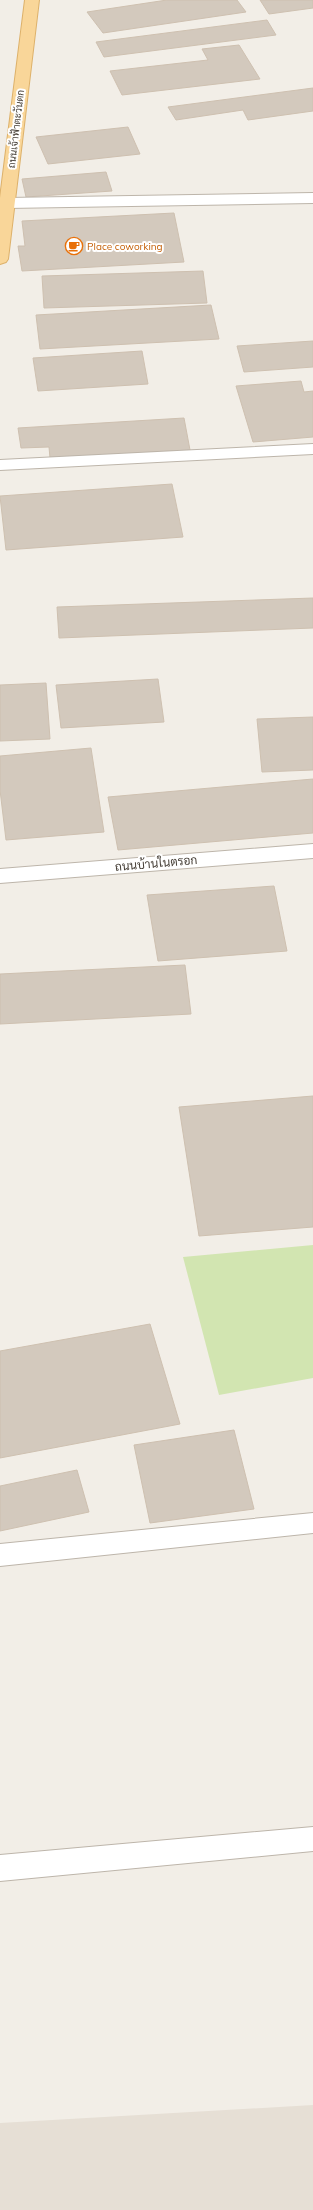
<svg xmlns="http://www.w3.org/2000/svg" width="313" height="2210" font-family="Mulish,Sarabun,sans-serif">
<rect width="100%" height="100%" fill="#f2eee7"/>
<!-- residential -->
<path fill="#e6dfd5" d="M313 2105V2210H0V2123Z"/>
<!-- green -->
<path fill="#d2e5b1" d="M313 1245V1378L219 1395 183 1257Z"/>
<!-- building -->
<path fill="#d3c9bd" stroke="#cec0b0" d="M167 0H237L246 12 103 33 87 12Z
M260 0H313V8L269 14Z
M267 20 276 35 104 57 96 42Z
M239 45 260 79 122 95 110 71 208 60 202 49Z
M313 88V111L248 120 243 110 176 120 168 107Z
M128 127 140 154 48 164 36 137Z
M106 172 112 191 26 197 22 179Z
M174 213 184 262 22 271 18 246H25L22 221Z
M203 271 207 303 44 308 42 276Z
M211 305 219 339 40 349 36 315Z
M313 341V367L244 372 237 346Z
M142 351 148 384 38 391 33 358Z
M301 381 304 392 313 391V437L253 442 236 386Z
M184 418 190 450 50 458 49 447 21 448 18 428Z
M172 484 183 537 6 550 0 496Z
M313 598V628L59 638 57 607Z
M158 679 164 722 61 728 56 685Z
M46 683 50 739 0 741V685Z
M313 717V770L262 772 257 719Z
M91 748 104 832 6 840 0 790V756Z
M313 779V833L118 850 108 797Z
M274 886 287 951 158 961 147 895Z
M185 965 191 1014 0 1024V974Z
M313 1096V1227L199 1236 179 1107Z
M150 1324 180 1424 0 1458V1351Z
M234 1430 254 1509 150 1523 134 1445Z
M77 1470 89 1512 0 1531V1486Z"/>
<g fill="none" stroke-linecap="round" stroke-linejoin="round">
<defs>
<path id="minor" d="M313 193V203L7 208 0 204 2 200 7 198Z
M313 444V454L0 470V460Z
M313 844V858L0 883V869Z
M313 1513V1533L0 1566V1544Z
M313 1827V1851L0 1881V1855Z"/>
<path id="major" d="M25 0H39L8 259 6 262 0 264V198Z"/>
</defs>
<!-- minor casing -->
<use href="#minor" stroke="#bdb5aa" stroke-width="2"/>
<!-- major casing -->
<use href="#major" stroke="#ddb16a" stroke-width="2"/>
<!-- minor -->
<use href="#minor" fill="#fff" fill-rule="evenodd"/>
<!-- major -->
<use href="#major" fill="#f9d699" fill-rule="evenodd"/>
</g>
<!-- icons -->
<defs>
<symbol id="cafe-ring" viewBox="-11 -11 22 22"><circle r="9.5" fill="#fff" stroke="#e8710a" stroke-width="1.5"/><path d="M-5.5-4.5H6V0H3Q3 3.5 0 3.5H-2.5Q-5.5 3.5-5.5 0ZM3-3.2v2h1.7v-2ZM-6 4.5H4V6H-6Z" fill="#e8710a"/></symbol>
</defs>
<g fill-rule="evenodd">
<use href="#cafe-ring" x="64" y="236" width="20" height="20"/>
</g>
<g text-anchor="middle" dominant-baseline="central" stroke-width="4" stroke-linejoin="round" paint-order="stroke">
<!-- far-street labels -->
<g font-size="10" fill="#453e36" stroke="#fff">
<text transform="translate(16 129) rotate(-83)">ถนนเจ้าฟ้าตะวันตก</text>
</g>
<!-- far-food labels -->
<g font-size="10" fill="#c56008" stroke="#fff" text-anchor="start">
<text x="87" y="246">Place coworking</text>
</g>
<!-- street labels -->
<g font-size="12" fill="#453e36" stroke="#fff">
<text transform="translate(156 863) rotate(-5)">ถนนบ้านในตรอก</text>
</g>
</g>
</svg>
